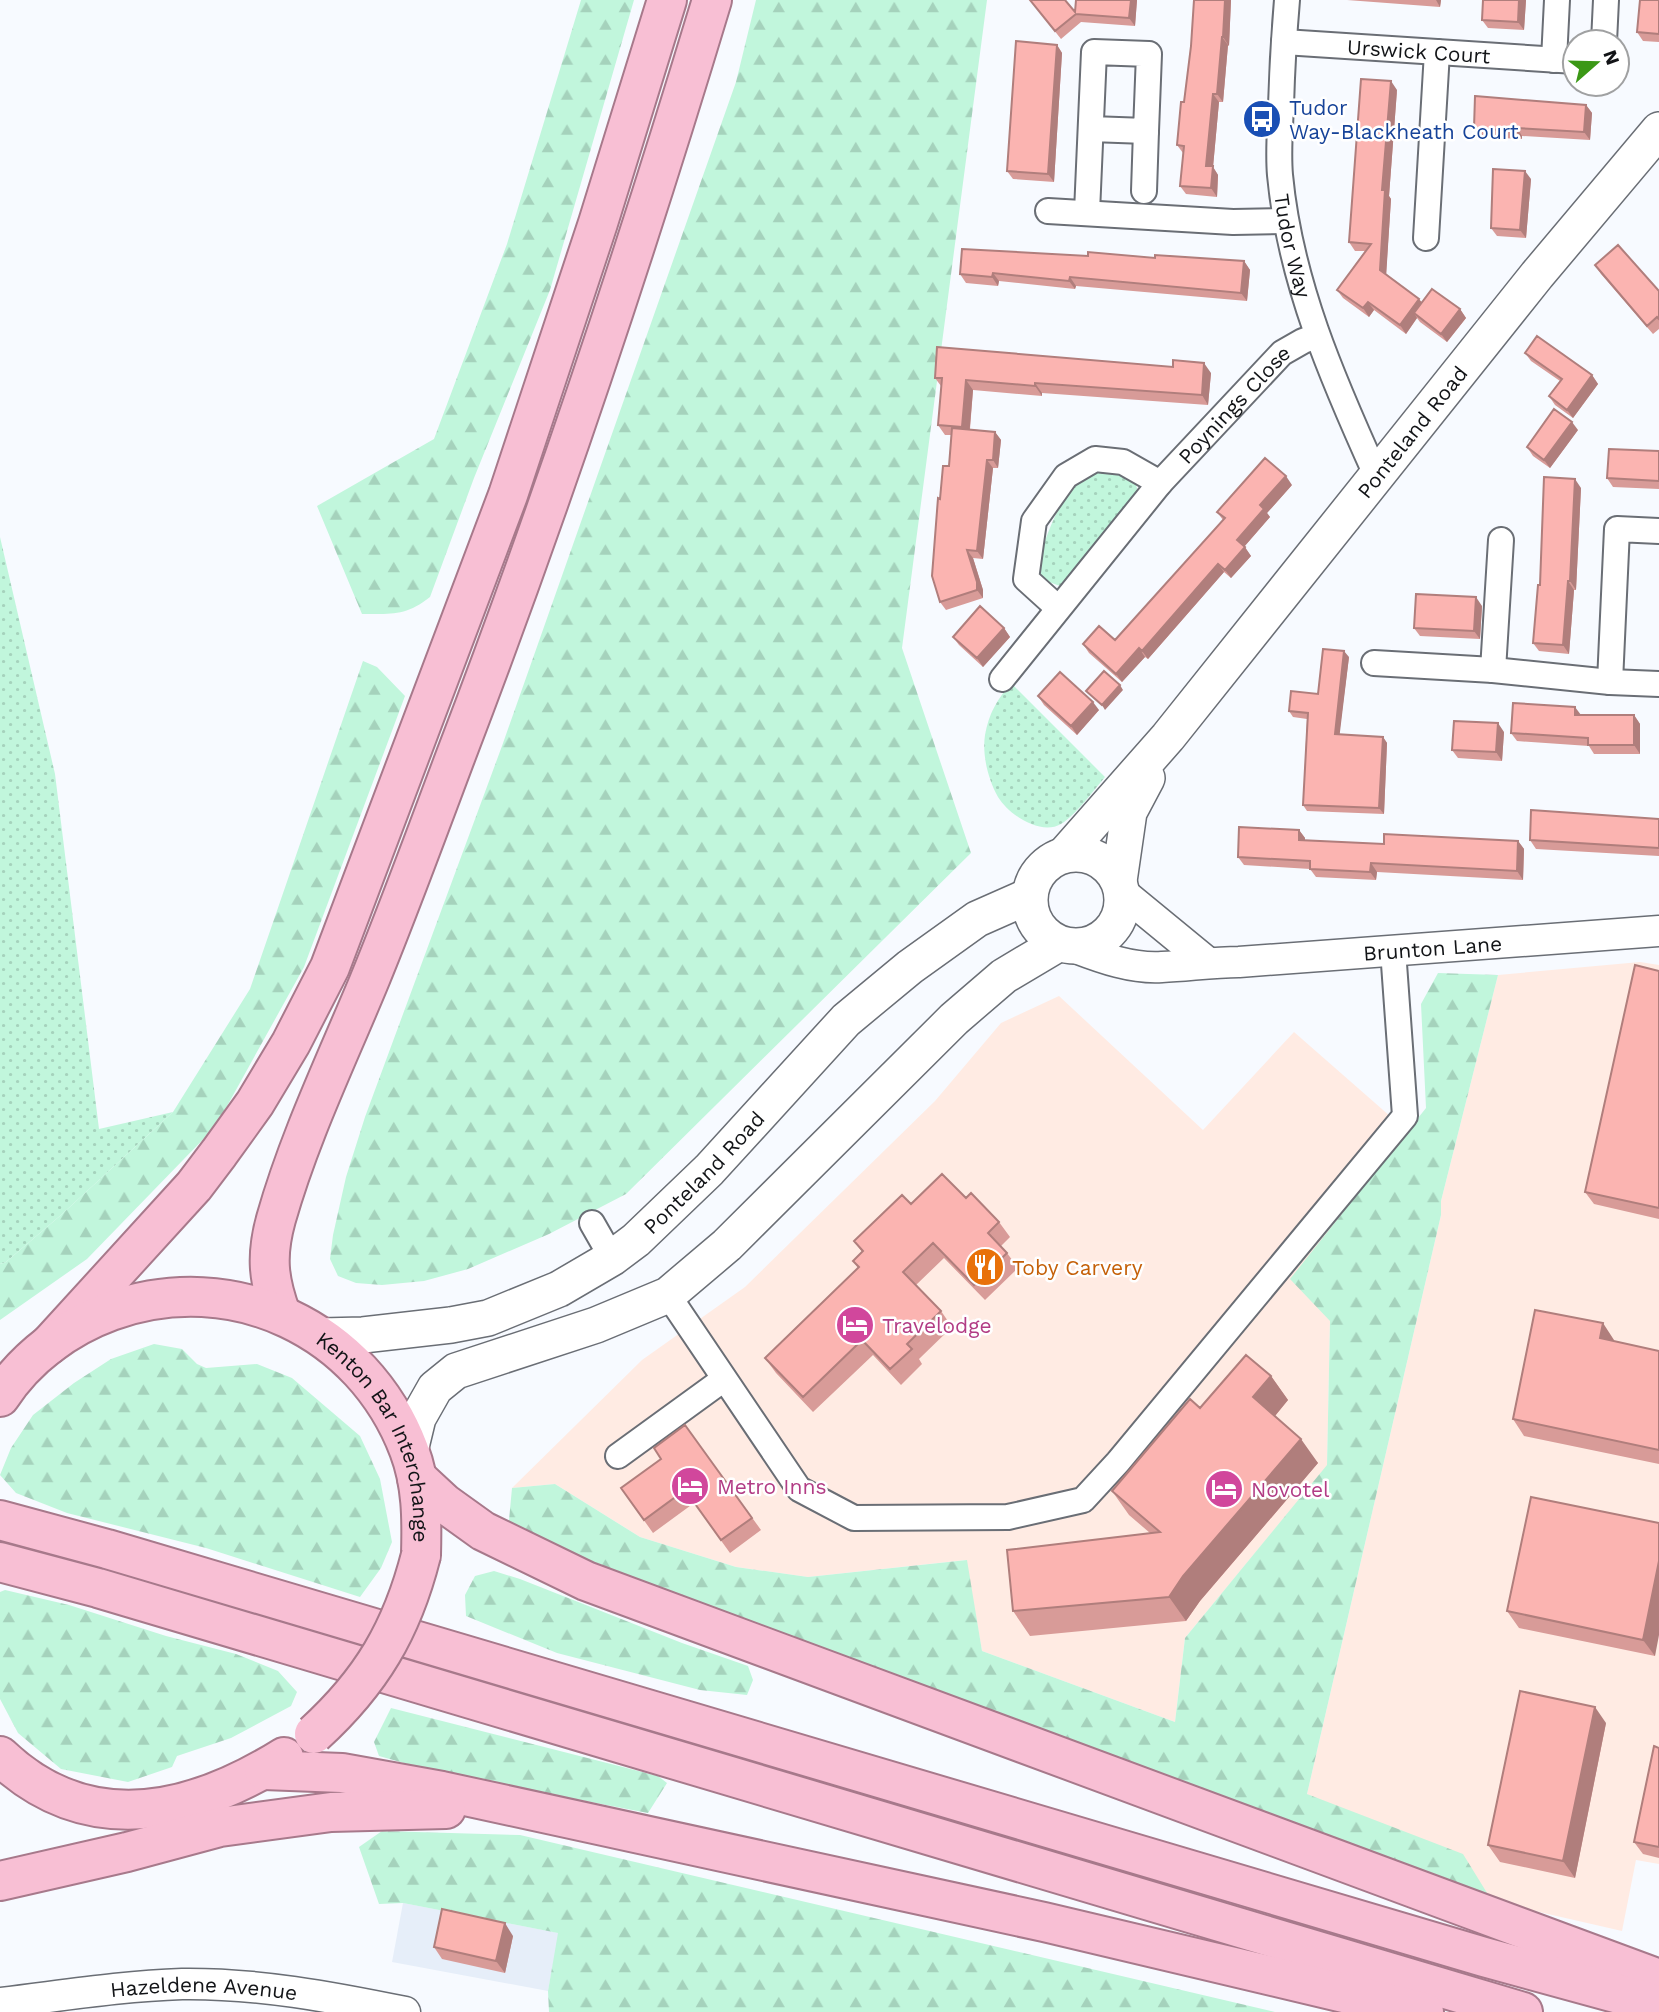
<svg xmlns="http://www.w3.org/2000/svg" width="1659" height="2012" font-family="'Work Sans',sans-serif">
<defs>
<pattern id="grass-dots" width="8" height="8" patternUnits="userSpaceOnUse" patternTransform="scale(1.75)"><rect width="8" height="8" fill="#c1f6dc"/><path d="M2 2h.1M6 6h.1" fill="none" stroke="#a5d2bc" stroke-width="1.8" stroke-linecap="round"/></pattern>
<pattern id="forest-firs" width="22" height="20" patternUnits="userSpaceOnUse" patternTransform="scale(1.75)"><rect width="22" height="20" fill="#c1f6dc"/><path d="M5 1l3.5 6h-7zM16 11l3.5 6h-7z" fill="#a5d2bc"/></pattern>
</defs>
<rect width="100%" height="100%" fill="#f7faff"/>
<!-- commercial -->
<path fill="#ffebe3" d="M1640 962 1659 965V1864L1636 1860 1622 1931 1492 1901 1307 1794 1441 1215V1201L1498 975Z
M1059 996 1203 1130 1294 1032 1407 1131 1330 1321 1327 1466 1185 1638 1175 1722 982 1651 966 1560 808 1577 736 1567 640 1537 555 1484 512 1488 642 1360 745 1287 935 1101 1001 1023Z"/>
<!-- built -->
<path fill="#e6eef9" d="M403 1903 559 1933 548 1991 392 1962Z"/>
<!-- grass -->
<path fill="url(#grass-dots)" d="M1103 466 1135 481 1138 492 1060 586 1041 579 1035 571C1045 539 1065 473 1103 466Z
M0 537 55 774 99 1129 173 1112 61 1215 6 1262 0 1264Z
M1011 683 1105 777C1093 791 1076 815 1061 824 1041 836 1009 815 998 797 988 779 982 755 985 735 989 713 997 700 1011 683Z"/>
<!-- forest -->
<path fill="url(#forest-firs)" d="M581 0H634L550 290 474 478 430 597C406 616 392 614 362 614L317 506 434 439 507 244Z
M756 0H987L902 648 971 853 626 1194 549 1234 468 1269 424 1281 382 1285 356 1283 338 1276 330 1259 333 1235 346 1177 365 1117 502 746 736 82Z
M363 661 377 667 405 696 304 967 216 1126 87 1259 0 1320V1264L6 1262 61 1215 173 1112 250 989Z
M1438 973 1498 975 1441 1201V1215L1307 1794 1463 1854 1492 1901 508 1531 512 1488 555 1484 640 1537 736 1567 808 1577 967 1560 982 1651 1175 1722 1185 1638 1327 1465 1330 1321 1290 1279 1426 1108 1421 1004Z
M154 1344 182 1349 197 1364 206 1368 257 1364 292 1378 360 1436 380 1479 392 1542 381 1568 360 1597 206 1548 67 1513 16 1493 0 1475 11 1448 33 1415 74 1383 111 1359Z
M494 1571 520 1579 682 1643 748 1666 753 1680 747 1695 700 1690 557 1653 466 1616 465 1595 475 1576Z
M5 1590 69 1605 166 1636 236 1654 278 1671 297 1692 291 1706 231 1738 177 1756 172 1767 128 1782 61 1769 18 1733 0 1699V1592Z
M391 1708 658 1776 667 1783 648 1813 436 1772 379 1756 374 1742Z
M382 1831 520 1835 1275 2012H549L548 1991 558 1933 403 1903 379 1904 359 1847Z"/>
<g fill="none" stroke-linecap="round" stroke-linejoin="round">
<defs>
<g id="minor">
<path id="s1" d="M1287 0C1284 35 1282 71 1281 106 1280 129 1278 152 1280 175 1290 282 1333 380 1377 477"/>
<path id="s2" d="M1284 42 1575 61"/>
<path d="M1604 42 1606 0"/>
<path d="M1554 60 1557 0"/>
<path d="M1144 191 1146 131"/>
<path d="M1048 211 1233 222 1285 221"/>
<path d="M1087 212 1094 52 1149 54 1146 131 1091 129"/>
<path d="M1426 238 1437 52"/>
<path d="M1058 608 1026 579 1034 521 1066 476 1095 459 1123 462 1160 483"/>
<path d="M1374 663 1493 670 1610 682 1659 684"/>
<path d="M1493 670 1501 540"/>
<path id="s3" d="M1002 679 1160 483 1282 353 1303 341 1317 336"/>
<path d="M1610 682 1617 529 1659 531"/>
<path d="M592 1223 612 1258"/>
<path d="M668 1295 799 1489 854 1518 1008 1517 1083 1500 1118 1462 1405 1116 1393 950"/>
<path d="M618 1456 724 1379"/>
</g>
<g id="tertiary">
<path d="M1123 893 1207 962"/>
<path id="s4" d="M1076 948C1102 958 1133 969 1162 967 1188 966 1212 962 1239 962L1659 931"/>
<path id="s5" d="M0 2003C60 1996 121 1986 182 1984 257 1983 332 1997 405 2012"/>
</g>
<g id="secondary">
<circle cx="1076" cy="900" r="46"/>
<path id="s6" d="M1064 855 1168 737 1537 275 1659 130"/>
<path d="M1119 881 1129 812 1147 778"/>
<path id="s7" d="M321 1336 363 1335 451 1325 488 1318 559 1289 612 1258 636 1240 709 1170 846 1020 910 967 977 919 1029 896"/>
<path d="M410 1451 418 1418 435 1388 456 1371 596 1325 668 1295 727 1245 954 1019 1004 976 1058 944"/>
</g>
<g id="trunk">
<path d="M281 1314C268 1279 266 1255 276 1219 299 1138 336 1061 368 984 399 909 427 832 456 755 551 507 635 255 712 0"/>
<path d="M49 1345 194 1186 219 1153 255 1103 291 1043 330 967 508 495 598 223 667 0"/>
<path id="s8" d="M0 1397C26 1357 67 1327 111 1311 233 1267 363 1329 409 1450 422 1484 422 1519 421 1555"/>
<path d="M417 1478 444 1503 483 1531 586 1581 1659 1979"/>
<path d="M0 1520 107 1549 1484 1957 1659 2005"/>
<path d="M0 1562 98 1588 1523 2012"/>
<path d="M0 1756C87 1839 191 1815 284 1757"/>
<path d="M264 1770 342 1773 442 1791 1044 1922 1424 2012"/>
<path d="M0 1881 127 1852 220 1827 331 1812 446 1809"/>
</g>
</defs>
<!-- minor casing -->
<use href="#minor" stroke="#6a6e75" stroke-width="28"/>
<!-- tertiary casing -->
<use href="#tertiary" stroke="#6a6e75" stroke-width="33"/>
<!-- secondary casing -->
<use href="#secondary" stroke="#6a6e75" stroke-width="38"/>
<!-- trunk casing -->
<use href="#trunk" stroke="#a7798b" stroke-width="42"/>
<!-- minor -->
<use href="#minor" stroke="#fff" stroke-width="24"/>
<!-- tertiary -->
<use href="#tertiary" stroke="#fff" stroke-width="30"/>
<!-- secondary -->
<use href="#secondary" stroke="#fff" stroke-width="35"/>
<!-- trunk -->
<use href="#trunk" stroke="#f8bfd4" stroke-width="38"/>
<defs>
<path id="trunk-bridge" d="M314 1734C371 1682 402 1630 421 1555"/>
</defs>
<!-- trunk-bridge casing -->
<use href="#trunk-bridge" stroke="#a7798b" stroke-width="42" stroke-linecap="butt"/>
<!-- trunk-bridge -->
<use href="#trunk-bridge" stroke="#f8bfd4" stroke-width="38"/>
</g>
<!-- wall -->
<path fill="#d89b98" d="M1030 0 1075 12 1137 0 1135 26 1081 22 1061 39Z
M1231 0 1229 46 1228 45 1223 102H1219L1213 167 1218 175 1217 197 1186 194 1180 186 1183 153 1177 145 1184 102 1191 46Z
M1347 0H1441L1440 7Z
M1483 0H1526L1524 30 1488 28 1482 20Z
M1659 0V42L1643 41 1637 32Z
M1057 45 1062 53 1054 182 1013 179 1007 171Z
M1397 90 1389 196 1391 199 1386 274 1422 302 1460 309 1466 318 1447 342 1420 322 1417 318 1406 334 1374 310 1369 317 1343 298 1337 290 1365 251H1355L1349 242Z
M1586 105 1592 113 1590 140 1522 136V139L1479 137 1474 128Z
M1531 179 1526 238 1497 236 1491 228Z
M1088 256 1244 261 1250 270 1247 301 1076 286 1075 289 999 281 998 286 966 283 960 274Z
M1595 265 1659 291V329L1653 334 1601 274Z
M1525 353 1592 375 1598 384 1573 418 1555 405 1549 396 1560 381 1531 361Z
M1211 373 1208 405 1042 393V396L973 390 970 429 995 432 1001 440 998 468H993L983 559 973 558 983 590V598L946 610 940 602V499L949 466 951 435H945L938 425 941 386 935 378Z
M1578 430 1550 468 1533 456 1527 447Z
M1659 451V489L1613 487 1607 478Z
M1292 485 1267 513 1270 517 1244 547 1251 556 1231 578 1224 572 1148 659 1145 657 1122 682 1089 653 1083 644 1115 640 1223 520 1217 512Z
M1581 488 1576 590H1574L1569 654 1539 651 1533 643 1540 585Z
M1482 606 1480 639 1420 636 1414 628Z
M1004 628 1010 637 983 667 959 645 953 637Z
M1349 657 1339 735 1383 737 1387 743 1384 814 1307 811 1303 805 1307 719 1293 717 1289 711 1318 694Z
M1038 696 1099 710 1077 735 1044 705Z
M1581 715H1634L1640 724V754H1594L1589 746 1517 741 1511 733Z
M1504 732 1502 761 1458 758 1452 750Z
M1659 819V856L1536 849 1530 840Z
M1299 830 1305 838V840L1384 844 1518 841 1524 849 1523 880 1377 872 1376 880 1316 877 1310 869 1244 865 1238 857Z
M1659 971V1219L1594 1204 1585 1192Z
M966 1198 999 1222 1010 1237 1001 1246 1007 1253 1018 1268 985 1300 944 1258 916 1285 941 1311 952 1327 919 1359 922 1364 901 1385 873 1355 813 1412 776 1373 765 1358 858 1268 853 1261 862 1252 854 1241Z
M1614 1340V1341L1659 1351V1464L1524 1436 1513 1419Z
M1271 1376 1288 1400 1275 1416 1318 1463 1200 1601 1186 1621 1030 1636 1013 1611 1150 1533 1129 1515 1112 1491 1200 1408Z
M685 1425 761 1530 730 1553 694 1503 653 1533 621 1488 661 1459Z
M1659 1523 1655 1656 1519 1628 1507 1611Z
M1606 1723 1575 1878 1500 1862 1488 1845Z
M1659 1748V1858L1643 1854 1634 1842Z
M513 1936 505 1973 442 1959 434 1947Z"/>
<!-- shaded-wall -->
<path fill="#b07e7c" d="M1131 0H1137L1135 26 1129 18Z
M1225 0H1231L1229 46 1223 37Z
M1436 0H1441L1440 7Z
M1519 0H1526L1524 30 1518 22Z
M1222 37 1228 45 1223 102 1217 94Z
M1057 45 1062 53 1054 182 1048 174Z
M1391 81 1397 90 1389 196 1391 199 1386 278 1380 270 1382 190Z
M1213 94 1219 102 1213 167 1218 175 1217 197 1211 188 1206 166Z
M1586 105 1592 113 1590 140 1584 132Z
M1517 128 1522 136V139L1516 131Z
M1525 171 1531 179 1526 238 1520 230Z
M1244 261 1250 270 1247 301 1241 293Z
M993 273 999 281 998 286 992 277Z
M1070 277 1076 286 1075 289 1069 281Z
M1419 299 1425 307 1414 313 1417 318 1406 334 1400 325Z
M1368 302 1374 310 1369 317 1363 308Z
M1460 309 1466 318 1447 342 1441 334Z
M1204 363 1211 373 1208 405 1202 395Z
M1592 375 1598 384 1573 418 1567 410Z
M966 380 973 390 969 437 962 427Z
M1035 383 1042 393V396L1035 386Z
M1572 422 1578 430 1550 468 1544 460Z
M995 432 1001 440 998 468 993 460Z
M987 460 993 468 983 559 977 551Z
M1286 476 1292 485 1267 513 1270 517 1243 548 1237 540 1260 505Z
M1575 479 1581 488 1576 590 1570 581Z
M1245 547 1251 556 1231 578 1225 570Z
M967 550 973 558 983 590V598L977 590Z
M1218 564 1224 572 1148 659 1142 651Z
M1568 581 1574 590 1569 654 1563 645Z
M1476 597 1482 606 1480 639 1474 631Z
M1004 628 1010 637 983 667 977 658Z
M1139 648 1145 657 1122 682 1116 674Z
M1344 651 1349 657 1339 740 1335 734Z
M1120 685 1123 690 1105 710 1102 705Z
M1093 702 1099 710 1077 735 1071 726Z
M1575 707 1581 715H1575Z
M1634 715 1640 724V754L1634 745Z
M1498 723 1504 732 1502 761 1496 752Z
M1383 737 1387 743 1384 814 1379 808Z
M1299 830 1305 838V848L1299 840Z
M1518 841 1524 849 1523 880 1517 871Z
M1371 863 1377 872 1376 880 1370 872Z
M1603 1323 1614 1340 1611 1355 1600 1338Z
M1271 1376 1288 1400 1270 1422 1253 1397Z
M1301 1439 1318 1463 1200 1601 1186 1621 1169 1597 1183 1576Z
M1659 1561V1635L1655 1656 1643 1640Z
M1595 1707 1606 1723 1575 1878 1563 1861Z
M505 1923 513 1936 505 1973 496 1961Z"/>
<!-- building -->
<path fill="#fbb4b1" stroke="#b07e7c" stroke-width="2" d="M1030 0H1065L1075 12 1076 0H1131L1129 18 1076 14 1055 31Z
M1194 0H1225L1223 37H1222L1217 94H1213L1206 166H1213L1211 188 1180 186 1184 146 1177 145 1181 102H1184L1191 46Z
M1483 0H1519L1518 22 1482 20Z
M1640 0H1659V34L1637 32Z
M1016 41 1057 45 1048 174 1007 171Z
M1361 79 1391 81 1382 190H1385L1380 270 1419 299 1400 325 1368 302 1363 308 1337 290 1371 244 1349 242Z
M1475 96 1586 105 1584 132 1517 128 1516 131 1474 128Z
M1493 169 1525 171 1520 230 1491 228Z
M1618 245 1659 291V319L1657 317 1647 326 1595 265Z
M962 249 1088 256V252L1155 258V255L1244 261 1241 293 1070 277 1069 281 993 273 992 277 960 274Z
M1432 289 1460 309 1441 334 1414 313Z
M1537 336 1592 375 1567 410 1549 396 1562 379 1525 353Z
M937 347 1173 367V360L1204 363 1202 395 1035 383V386L966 380 962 427 938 425 942 378H935Z
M1554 409 1572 422 1544 460 1527 447Z
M952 428 995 432 993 460H987L977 551 967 550 977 582V590L940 602 932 576 938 498 940 499 943 466H949Z
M1609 449 1659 451V481L1607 478Z
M1265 458 1286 476 1260 505 1264 509 1237 540 1245 547 1225 570 1218 564 1142 651 1139 648 1116 674 1083 644 1099 626 1115 640 1225 518 1217 512Z
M1544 477 1575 479 1570 581H1568L1563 645 1533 643 1538 585H1540Z
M1416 594 1476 597 1474 631 1414 628Z
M980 606 1004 628 977 658 953 637Z
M1323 649 1344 651 1335 734 1383 737 1379 808 1303 805 1308 713 1289 711 1291 691 1318 694Z
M1104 671 1120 685 1102 705 1086 691Z
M1060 672 1093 702 1071 726 1038 696Z
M1513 703 1575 707V715H1634V745H1588V738L1511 733Z
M1454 721 1498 723 1496 752 1452 750Z
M1531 810 1659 819V848L1530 840Z
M1239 827 1299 830V840L1384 844V834L1518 841 1517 871 1371 863 1370 872 1310 869V861L1238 857Z
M1635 965 1659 971V1208L1585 1192Z
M942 1174 966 1198 971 1193 999 1222 988 1233 1007 1253 974 1285 933 1243 903 1272 941 1311 907 1344 912 1349 890 1369 862 1340 803 1397 765 1358 859 1267 853 1261 863 1251 854 1241 902 1195 911 1204Z
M1535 1310 1603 1323 1600 1338 1659 1351V1450L1513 1419Z
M1246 1355 1271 1376 1253 1397 1301 1439 1183 1576 1169 1597 1013 1611 1007 1550 1160 1532 1112 1491 1190 1399 1200 1408Z
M685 1425 752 1518 721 1540 685 1490 644 1520 621 1488 661 1459 654 1448Z
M1531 1497 1659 1523V1561L1643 1640 1507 1611Z
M1520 1691 1595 1707 1563 1861 1488 1845Z
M1654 1746 1659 1748V1847L1634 1842Z
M442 1909 505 1923 496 1961 434 1947Z"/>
<!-- icons -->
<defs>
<symbol id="bus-disc" viewBox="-11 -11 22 22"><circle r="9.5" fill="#1a4fb4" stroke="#fff"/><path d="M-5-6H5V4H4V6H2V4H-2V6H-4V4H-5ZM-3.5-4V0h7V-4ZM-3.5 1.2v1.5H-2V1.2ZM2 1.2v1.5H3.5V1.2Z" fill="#fff"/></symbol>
<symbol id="restaurant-disc" viewBox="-11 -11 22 22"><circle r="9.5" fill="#e8710a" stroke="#fff"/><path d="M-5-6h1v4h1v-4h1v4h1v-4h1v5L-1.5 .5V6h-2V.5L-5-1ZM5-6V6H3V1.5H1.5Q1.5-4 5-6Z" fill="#fff"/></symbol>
<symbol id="hotel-disc" viewBox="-11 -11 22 22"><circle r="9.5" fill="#d1479c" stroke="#fff"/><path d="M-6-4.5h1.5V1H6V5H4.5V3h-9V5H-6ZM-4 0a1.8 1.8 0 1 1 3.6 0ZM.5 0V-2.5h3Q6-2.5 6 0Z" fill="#fff"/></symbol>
</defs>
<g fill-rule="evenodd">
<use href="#bus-disc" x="1240" y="97" width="44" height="44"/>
<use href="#restaurant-disc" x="963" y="1245" width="44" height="44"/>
<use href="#hotel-disc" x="833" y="1303" width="44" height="44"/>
<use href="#hotel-disc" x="668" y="1464" width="44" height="44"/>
<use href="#hotel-disc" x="1202" y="1467" width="44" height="44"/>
</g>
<g text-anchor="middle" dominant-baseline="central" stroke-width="5" stroke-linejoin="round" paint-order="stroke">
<!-- street labels -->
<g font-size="21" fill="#121417" stroke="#fff">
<text stroke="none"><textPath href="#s2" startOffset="135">Urswick Court</textPath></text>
<text stroke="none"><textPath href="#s1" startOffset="247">Tudor Way</textPath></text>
<text stroke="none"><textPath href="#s3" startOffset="360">Poynings Close</textPath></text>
<text stroke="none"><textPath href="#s6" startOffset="548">Ponteland Road</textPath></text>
<text stroke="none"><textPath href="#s4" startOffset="360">Brunton Lane</textPath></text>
<text stroke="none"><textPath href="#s7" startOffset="432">Ponteland Road</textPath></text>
<text stroke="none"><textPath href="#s8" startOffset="481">Kenton Bar Interchange</textPath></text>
<text stroke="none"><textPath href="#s5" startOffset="205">Hazeldene Avenue</textPath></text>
</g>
<!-- transit labels -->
<g font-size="21" fill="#164399" stroke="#fff" text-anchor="start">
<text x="1289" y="107">Tudor<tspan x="1289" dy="24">Way-Blackheath Court</tspan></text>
</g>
<!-- food labels -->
<g font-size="21" fill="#c56008" stroke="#fff" text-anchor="start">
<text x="1012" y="1267">Toby Carvery</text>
</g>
<!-- hotel labels -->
<g font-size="21" fill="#b23c85" stroke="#fff" text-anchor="start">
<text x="882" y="1325">Travelodge</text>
<text x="717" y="1486">Metro Inns</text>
<text x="1251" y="1489">Novotel</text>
</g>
</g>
<!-- north arrow -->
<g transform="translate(1596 63) rotate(70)"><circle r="33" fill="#ffffff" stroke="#a0a1a2" stroke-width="2"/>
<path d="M0-5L12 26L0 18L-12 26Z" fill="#3b9816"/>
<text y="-10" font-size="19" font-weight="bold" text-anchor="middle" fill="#121417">N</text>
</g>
</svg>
